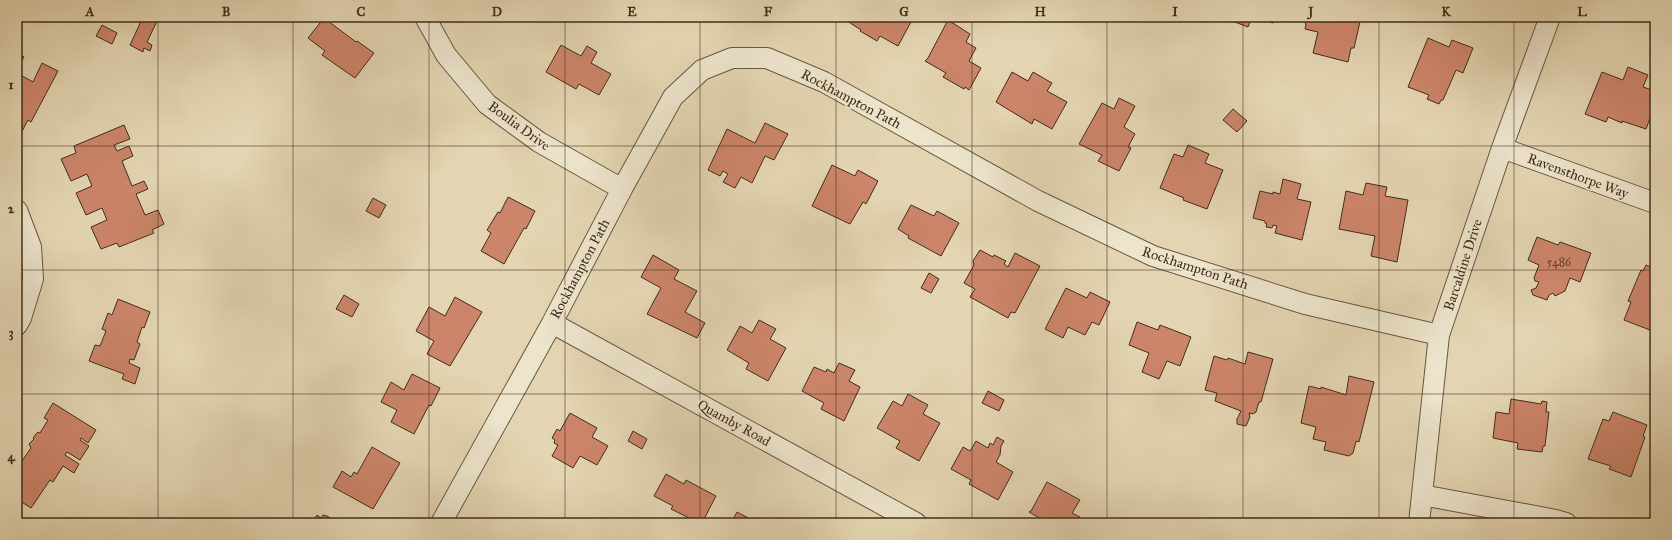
<svg xmlns="http://www.w3.org/2000/svg" width="1672" height="540" font-family="'IM FELL Great Primer',serif">
<rect width="100%" height="100%" fill="#e3d5b1"/>
<filter id="stains"><feTurbulence type="fractalNoise" baseFrequency=".005" numOctaves="4"/><feColorMatrix values="0 0 0 0 .2 0 0 0 0 .09 0 0 0 0 .02 0 0 0 .5 -.17"/></filter>
<radialGradient id="worn" r=".72"><stop offset=".6" stop-color="#630" stop-opacity="0"/><stop offset="1" stop-color="#630" stop-opacity=".3"/></radialGradient>
<!-- building -->
<path fill="#cc856a" stroke="#402e19" d="M143 17 147 19 148 17 158 19 147 42 152 45 150 51 144 48 143 52 130 45Z
M841 17H906L912 20 898 46 880 36 877 41 860 31 861 30Z
M1226 17H1252L1248 27 1227 19Z
M1254 17H1275L1273 23Z
M1307 17H1361L1354 48H1351L1348 62 1313 53 1318 32 1305 29 1306 25 1305 22Z
M324 18 356 42 357 41 374 53 355 78 322 55 325 51 308 38Z
M948 20 970 34 966 42 976 48 969 61 981 68 969 90 965 87 964 89 943 77 946 73 925 61 928 58Z
M102 25 117 33 112 44 96 36Z
M1428 38 1449 47 1452 40 1473 48 1463 73 1456 70 1443 100H1441L1439 104 1427 99 1429 95 1408 87Z
M561 45 581 56 587 46 597 52 591 63 611 74 599 95 579 84 576 89 546 72Z
M17 53 24 57 17 69Z
M42 63 58 71 31 122 28 120 19 137 17 136V73L33 82Z
M1628 67 1648 75 1643 87 1655 91V105L1646 129 1622 121V123L1608 117 1606 122 1585 114 1602 72 1623 80Z
M1012 72 1028 81 1033 72 1052 83 1047 91 1067 102 1052 129 1034 119 1032 124 996 102Z
M1119 98 1135 106 1124 127 1135 134 1128 147 1131 148 1119 171 1098 161 1102 155 1079 144 1102 103 1114 109Z
M1233 109 1247 121 1237 132 1223 120Z
M765 123 788 134 774 160 765 156 752 183 741 177 735 188 723 182 728 174 723 171 720 176 708 170 727 129 755 143Z
M124 125 130 139 114 145 117 151 129 146 133 156 122 161 132 186 144 181 148 189 136 194 145 215 158 210 164 224 152 230 154 233 119 247 117 243 101 249 91 227 107 220 102 208 86 215 76 193 92 186 87 174 71 181 61 159 76 153 74 146Z
M1188 145 1209 154 1205 163 1223 170 1207 209 1183 200 1184 198 1160 188 1174 154 1183 157Z
M832 165 855 176 858 170 878 181 866 204 863 202 850 224 812 206Z
M1283 179 1301 184 1297 199 1311 202 1302 240 1275 233 1277 226 1273 225 1272 228 1266 227 1267 224 1265 223V221L1253 218 1260 191 1273 194V192L1280 194Z
M1366 183 1387 187 1385 196 1408 200 1397 262 1371 256 1375 236 1339 229 1346 191 1363 195Z
M508 197 535 211 526 229 524 228 504 264 481 251 491 233 487 230 498 212 500 213Z
M373 198 386 205 379 218 366 211Z
M911 205 934 216 937 211 959 223 941 256 908 238 909 236 898 229Z
M1537 237 1558 245 1560 242 1591 253 1580 282 1570 278 1565 291 1555 296 1553 293 1549 295 1547 300 1533 295 1531 290 1536 288 1539 282 1535 281 1534 278 1539 265 1528 260Z
M980 250 993 257 994 255 1006 261 1004 264 1008 267 1015 253 1040 266 1015 313 1011 312 1008 318 970 297 975 289 964 283 974 265 973 261Z
M653 255 679 270 674 279 697 291 685 312 705 323 697 338 647 314 661 288 641 277Z
M1646 265 1655 269V332L1624 320 1631 302 1628 301 1641 270 1643 271Z
M929 273 939 279 931 293 921 288Z
M1066 288 1087 298 1090 292 1110 302 1099 325 1092 322 1085 335 1068 327 1063 338 1045 329Z
M344 295 359 304 352 317 336 309Z
M455 297 482 312 450 366 427 354 434 341 416 331 429 307 445 316Z
M118 299 150 312 144 328 142 327 137 342 140 344 134 360 130 359 129 363 140 368 135 384 122 379 124 374 89 361 95 345 100 346 106 331 102 329 108 313 112 315Z
M759 320 776 329 770 339 786 348 768 381 746 369 749 363 727 350 740 326 752 333Z
M1137 322 1158 330 1160 325 1191 337 1180 366 1167 361 1159 379 1142 372 1149 353 1129 345Z
M1248 352 1273 359 1261 402H1259L1256 412 1253 414 1249 413 1250 417 1246 426 1237 424V419L1241 411 1215 401 1217 393 1205 390 1214 356 1227 360 1228 358 1245 364Z
M839 363 855 370 849 381 860 387 844 421 821 409 824 403 802 391 814 367 826 372 827 369 834 373Z
M412 374 440 388 431 406 429 405 414 434 391 422 397 410 381 402 391 382 404 390Z
M1349 376 1374 382 1359 442 1356 441 1353 453 1349 456 1324 450 1326 442 1313 439 1316 427 1301 423 1309 386 1321 389V387L1346 395Z
M988 391 1004 400 999 411 982 403Z
M908 394 928 405 923 414 940 423 919 461 896 448 900 441 877 428 893 401 902 406Z
M1511 399 1541 404 1542 401 1547 402 1546 412H1549L1545 446H1543L1542 452 1517 449 1518 443 1493 438 1496 412 1509 414Z
M53 403 96 430 88 443 81 438 80 440 89 446 80 460 67 452 65 455 79 464 74 473 63 466 53 482 50 480 31 508 17 499V462L19 459 22 461 31 448 29 444 34 439 33 438 36 434 38 432 40 433 48 420 44 418Z
M1613 412 1647 425 1643 436 1645 437 1631 477 1609 469 1611 466 1588 459 1603 419 1609 421Z
M570 413 597 428 592 437 608 446 597 465 580 456 573 468 552 456 558 445 554 443 555 440 552 438 557 429 560 431Z
M633 431 647 439 642 449 628 441Z
M997 437 1004 441 1001 446 1000 455 996 462 1013 472 998 500 969 484 971 480 951 469 963 447 970 451 976 441 988 448 990 443 993 445Z
M372 447 400 463 373 509 333 487 342 471 351 477 354 472 357 474Z
M666 474 684 484 686 480 716 496 702 523H699L671 509 673 506 654 496Z
M1047 482 1080 500 1072 513 1080 517 1077 523H1041L1043 520 1029 512 1031 511Z
M737 512 756 522 758 519 766 523H731Z
M317 515 321 518 323 515 327 516 339 523H312Z"/>
<g fill="none" stroke-linecap="round" stroke-linejoin="round">
<defs>
<path id="minor" d="M425 17 446 55 487 104 539 142 622 189
M1502 148 1655 203
M17 210 31 247 33 279 21 318 17 325
M552 323 916 523
M1422 495 1556 520 1566 523
M441 523 552 323 622 189 673 97 702 70 732 58H767L824 82 1038 201 1153 256 1305 304 1439 335
M1419 523 1439 335 1502 148 1550 17"/>
</defs>
<!-- minor casing -->
<use href="#minor" stroke="#69583f" stroke-width="22"/>
<!-- minor -->
<use href="#minor" stroke="#ede4cc" stroke-width="20"/>
</g>
<!-- grid -->
<path fill="none" stroke="#402e19" stroke-width="1" stroke-opacity="0.55" d="M158 17V523M293 17V523M429 17V523M565 17V523M700 17V523M836 17V523M972 17V523M1107 17V523M1243 17V523M1379 17V523M1514 17V523M17 146H1655M17 270H1655M17 394H1655"/>
<g text-anchor="middle" dominant-baseline="central" stroke-width="3.5" stroke-linejoin="round" paint-order="stroke">
<!-- number labels -->
<g font-size="12" fill="#63442d">
<text x="1559" y="262">5486</text>
</g>
<!-- street labels -->
<g font-size="14" fill="#402e19" stroke="#ede4cc">
<text transform="translate(851 99) rotate(28)">Rockhampton Path</text>
<text transform="translate(519 126) rotate(36)">Boulia Drive</text>
<text transform="translate(1578 176) rotate(20)">Ravensthorpe Way</text>
<text transform="translate(1463 265) rotate(-72)">Barcaldine Drive</text>
<text transform="translate(1195 268) rotate(18)">Rockhampton Path</text>
<text transform="translate(580 269) rotate(-62)">Rockhampton Path</text>
<text transform="translate(734 423) rotate(29)">Quamby Road</text>
</g>
</g>
<!-- margin -->
<rect width="1672" height="540" fill="none" stroke="#e3d5b1" stroke-width="44"/>
<rect x="22" y="22" width="1628" height="496" fill="none" stroke="#402e19" stroke-width="1.5"/>
<g font-size="13" text-anchor="middle" font-weight="bold" fill="#402e19">
<text x="90" y="16">A</text>
<text x="226" y="16">B</text>
<text x="361" y="16">C</text>
<text x="497" y="16">D</text>
<text x="632" y="16">E</text>
<text x="768" y="16">F</text>
<text x="904" y="16">G</text>
<text x="1040" y="16">H</text>
<text x="1175" y="16">I</text>
<text x="1311" y="16">J</text>
<text x="1446" y="16">K</text>
<text x="1582" y="16">L</text>
<text x="11" y="89">1</text>
<text x="11" y="213">2</text>
<text x="11" y="337">3</text>
<text x="11" y="461">4</text>
</g>
<rect width="100%" height="100%" filter="url(#stains)"/>
<rect width="100%" height="100%" fill="url(#worn)"/>
</svg>
